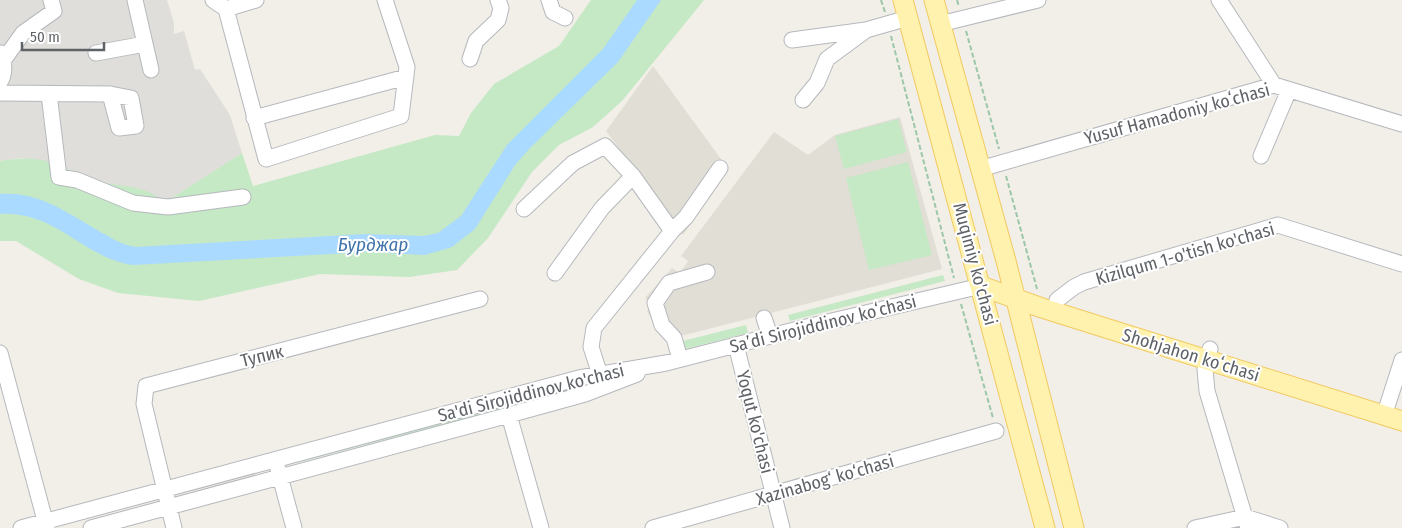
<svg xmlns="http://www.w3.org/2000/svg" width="1402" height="528" font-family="'Fira Sans Condensed',sans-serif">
<rect width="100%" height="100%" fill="#f1efe8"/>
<!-- industrial -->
<path fill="#e0deda" d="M0 0H167L174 23V34L184 31 195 70 200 69 230 115 242 153 164 203 21 158 0 161Z"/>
<!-- education -->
<path fill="#e1ded6" d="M653 66 729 170 683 235 606 131Z
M900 117 942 269 669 339 647 312 651 302 645 298 672 268 680 273 688 261 681 256 774 132 808 155 835 135Z"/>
<!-- green -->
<path fill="#c5e8c5" d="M591 0H704L622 101 593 127 559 145 532 172 488 238 457 270 409 277 320 274 199 301 118 293 79 279 16 241H0V161C17 158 33 157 50 162 66 167 80 176 96 181 118 187 148 184 164 203L242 153 253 186 435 135 459 136 471 113 494 84 559 46Z
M898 119 907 152 844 169 835 136Z
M908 162 932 255 869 270 846 178Z
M943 275 945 281 790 321 788 315Z
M746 325 748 333 681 350 679 342Z
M582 384 583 388 284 466 283 462Z"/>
<!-- water -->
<path fill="#aadaff" d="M637 0H661L618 62 530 148 515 165 475 229 452 247 425 255 367 252 133 265C83 258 57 211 0 214V194C37 191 67 212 97 230 110 237 121 245 136 247L365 234 423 236 438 233 461 216 507 145 603 49Z"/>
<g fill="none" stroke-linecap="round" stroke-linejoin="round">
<defs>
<path id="minor" d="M135 0 151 70
M213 0 226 9 266 159 401 116 407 67 385 0
M549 0 553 12 565 18
M1219 0 1274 85
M226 9 256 0
M940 24 1038 0
M792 40 866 30 908 18
M96 53 145 44
M470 59 476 41 498 20 501 8 498 0
M3 61 23 33 54 11 51 0
M0 82C6 73 4 62 1 53
M0 93 110 94 131 98 136 126 119 128 110 94
M49 94 59 177 77 180 133 203 168 207 243 197
M803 100 817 83 827 59 865 31
M254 118 406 77
M1261 156 1289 90
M980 169 1274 85 1402 124
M524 209 573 163 605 146 633 176
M672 231 686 217 720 168
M555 273 602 208 633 176 672 231 594 328 591 347 603 384
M1057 300 1074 287 1084 282 1278 225 1402 264
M764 318 770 336
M736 345 782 528
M1210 349 1205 370 1207 391 1248 528
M0 353 47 528
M680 359 674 338 662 325 655 303 669 283 707 272
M509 415 541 528
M1384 416 1402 360
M278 469 294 528
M21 528 579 378 666 363 802 328 981 286
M91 528 509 415 585 394 637 374
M174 528 144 404 146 386 480 299
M653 528 996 431
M1195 528 1245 517 1280 528"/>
<path id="major" d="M903 0 1045 528
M934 0 1006 261 1074 528
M981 286 1042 308 1402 421"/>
</defs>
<!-- minor casing -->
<use href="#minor" stroke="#b5b8bc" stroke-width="17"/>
<!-- major casing -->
<use href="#major" stroke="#f2c960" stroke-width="21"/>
<!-- path -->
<path stroke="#9cc7a9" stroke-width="2" stroke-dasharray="5 2.5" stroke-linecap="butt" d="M881 0 885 12
M957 0 959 7
M966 31 999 149
M891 36 954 278
M1006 176 1037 289
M961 304 993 418"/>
<!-- minor -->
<use href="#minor" stroke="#fff" stroke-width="15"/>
<!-- major -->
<use href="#major" stroke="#fff2af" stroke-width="19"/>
</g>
<g text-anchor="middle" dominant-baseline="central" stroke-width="4" stroke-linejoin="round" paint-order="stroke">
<!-- street labels -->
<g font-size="18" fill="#5f6368" stroke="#fff">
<text transform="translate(1177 114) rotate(-15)">Yusuf Hamadoniy koʻchasi</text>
<text transform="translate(1185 254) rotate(-16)">Kizilqum 1-o'tish ko'chasi</text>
<text transform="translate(975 264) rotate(75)">Muqimiy ko'chasi</text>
<text transform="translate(823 324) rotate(-14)">Saʼdi Sirojiddinov koʻchasi</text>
<text transform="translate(1191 355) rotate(17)">Shohjahon koʻchasi</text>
<text transform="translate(262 356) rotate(-14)">Тупик</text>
<text transform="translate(531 393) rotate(-14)">Sa'di Sirojiddinov ko'chasi</text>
<text transform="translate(755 422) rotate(76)">Yoqut ko'chasi</text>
<text transform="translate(825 480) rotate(-16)">Xazinabog‘ ko‘chasi</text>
</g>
<!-- water labels -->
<g font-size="19" font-style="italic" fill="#4174aa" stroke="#fff">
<text x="373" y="244">Бурджар</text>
</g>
</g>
<!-- scale -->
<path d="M22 42v8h82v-8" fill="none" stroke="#5f6368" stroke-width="2.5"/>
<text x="30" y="42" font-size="15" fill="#5f6368" stroke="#ffffff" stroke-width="4" paint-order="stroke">50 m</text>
</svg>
